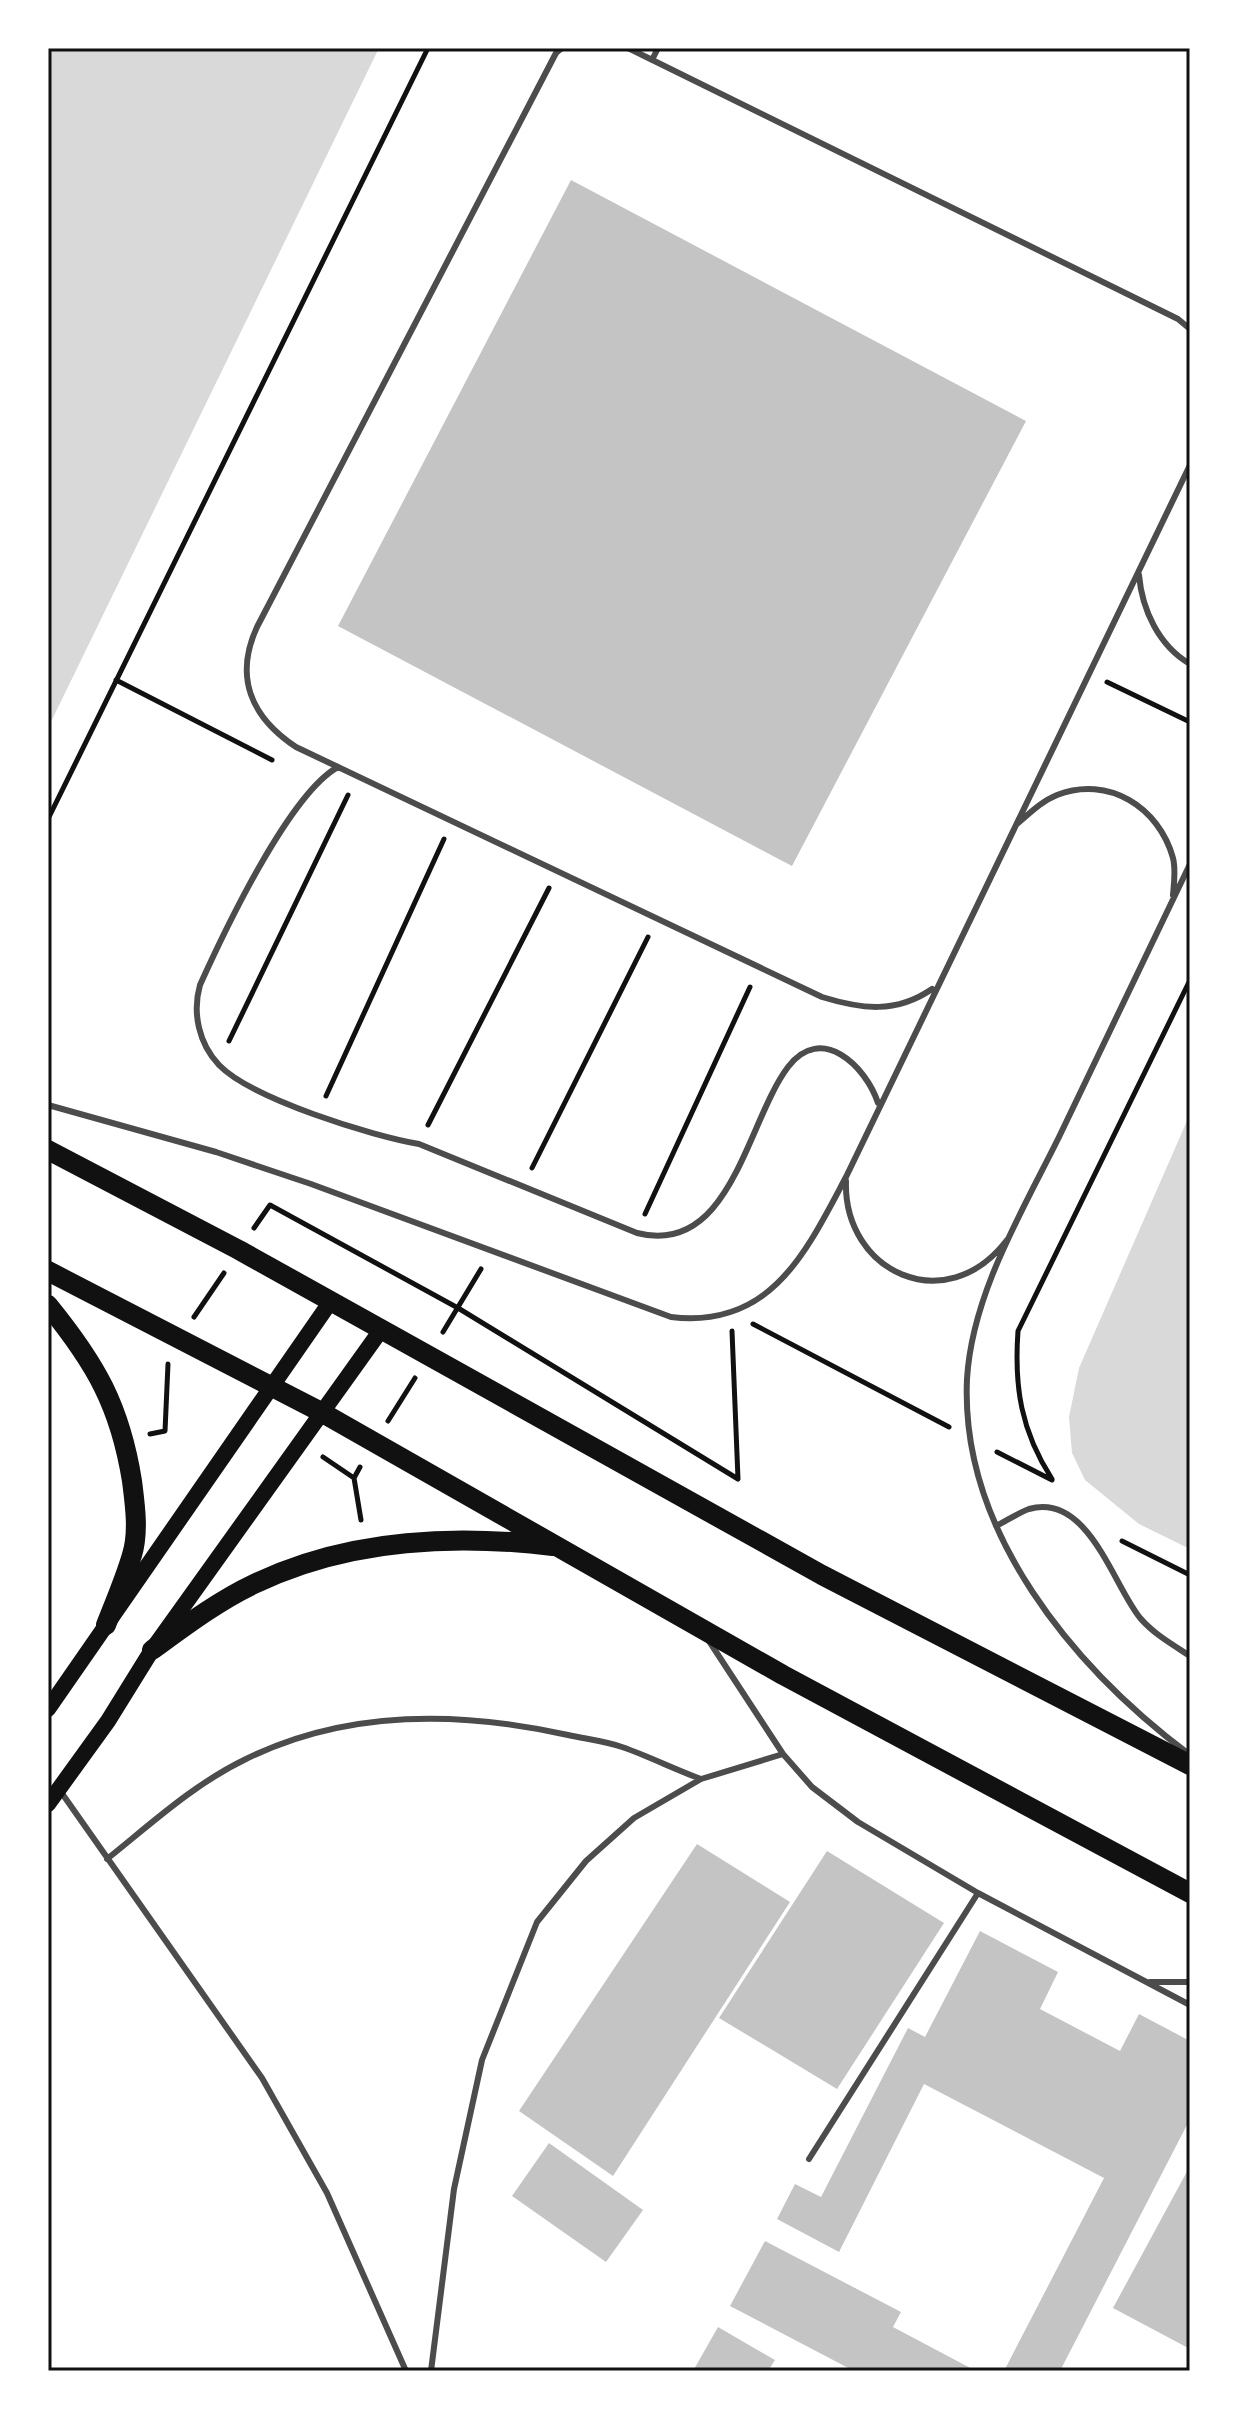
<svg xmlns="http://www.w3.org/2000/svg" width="1238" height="2419" font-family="'Fira Sans Condensed',sans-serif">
<rect width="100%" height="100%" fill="#fff"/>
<!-- water -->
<path fill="#d9d9d9" d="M48 48H379L48 728Z
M1190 1114V1549L1139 1524 1085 1480 1072 1453 1069 1417 1079 1368Z"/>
<!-- building -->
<path fill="#c4c4c4" d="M571 180 1026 421 792 866 338 626Z
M697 1844 790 1902 613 2176 519 2111Z
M827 1851 944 1923 837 2089 719 2018Z
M980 1931 1058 1972 1040 2009 1120 2051 1139 2014 1190 2041V2119L1060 2371H1004L1104 2178 924 2084 839 2252 777 2219 795 2184 821 2197 908 2028 925 2037Z
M549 2143 643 2210 606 2262 512 2196Z
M1190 2166V2349L1113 2308Z
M765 2241 901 2312 893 2327 976 2371H854L730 2306Z
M718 2327 775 2360 768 2371H693Z"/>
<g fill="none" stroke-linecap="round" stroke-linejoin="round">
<!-- path -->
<path stroke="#111" stroke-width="5" d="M116 680 272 760
M1107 682 1190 722
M48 819 428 48
M229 1041 348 795
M326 1096 444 839
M428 1125 549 888
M532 1168 648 937
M645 1214 750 987
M254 1228 270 1205 458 1308 738 1479 732 1331
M194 1317 224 1273
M753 1324 949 1427
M443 1332 481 1269
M388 1421 415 1378
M150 1434 165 1431 168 1364
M997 1452 1052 1480
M323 1457 354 1478 360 1467
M354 1478 361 1520
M1052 1479C1021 1431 1014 1387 1018 1331L1190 980
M1122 1541 1190 1575"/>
<!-- service -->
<path stroke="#4c4c4c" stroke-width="6" d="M562 48 556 53 257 627C234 677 251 717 296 747L822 997C861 1009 896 1014 932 989
M628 48 1178 319 1190 329
M652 60 658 48
M1139 575C1142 610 1159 646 1190 664
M338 767C289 794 224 932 200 985 192 1013 199 1044 219 1065 252 1099 372 1136 419 1144L637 1233C731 1257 747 1121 788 1067 821 1023 866 1066 878 1103
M1017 824C1030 813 1042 801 1057 795 1108 775 1159 807 1173 858 1176 870 1174 883 1173 895
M1190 864C1146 955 1102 1046 1059 1137 1022 1212 972 1294 967 1379 960 1532 1074 1668 1190 1755
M48 1105 216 1152 311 1184 671 1317C771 1329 806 1252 846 1177L1190 465
M846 1181C843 1272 946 1320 1007 1240
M996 1526C1006 1521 1018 1513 1029 1509 1089 1492 1114 1588 1141 1619 1154 1634 1173 1645 1190 1656
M709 1641 783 1754 812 1787 858 1822 978 1893 1190 2005
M61 1792 262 2078 327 2193 406 2371
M107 1859C152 1823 194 1784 246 1759 347 1709 460 1711 568 1735 586 1739 604 1741 622 1747 648 1756 674 1769 701 1779
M1150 1982H1190
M809 2159 978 1893
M431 2371 454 2189 482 2060 537 1922 586 1861 634 1818 701 1779 783 1754"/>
<!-- secondary -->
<path stroke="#111" stroke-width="16" d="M48 1709 331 1301
M48 1804 108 1721 152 1650 381 1330"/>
<!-- primary -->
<path stroke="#111" stroke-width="20" d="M48 1150 239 1250 822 1575 1190 1765
M48 1271 321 1412 783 1675 1190 1893
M48 1305C96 1364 120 1406 132 1481 135 1505 139 1532 132 1555 125 1579 115 1602 106 1625
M152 1650C185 1626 218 1601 254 1584 347 1539 453 1534 553 1546"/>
</g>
<!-- border -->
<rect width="1238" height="2419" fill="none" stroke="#ffffff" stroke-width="100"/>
<rect x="50" y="50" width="1138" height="2319" fill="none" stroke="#111" stroke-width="3"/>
</svg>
